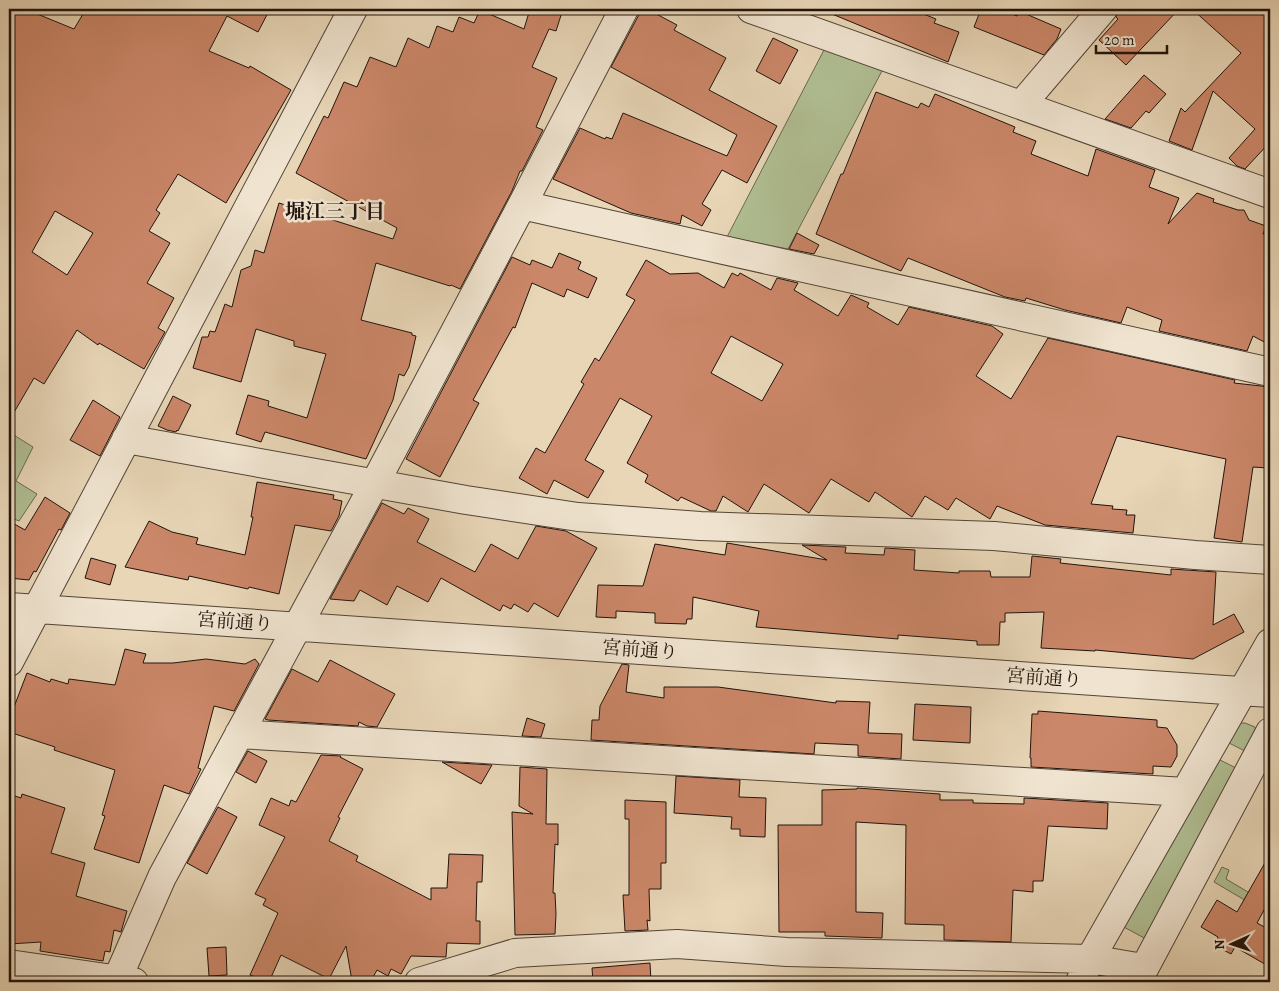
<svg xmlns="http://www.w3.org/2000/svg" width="1279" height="991" font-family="Alegreya,'Noto Serif JP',serif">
<rect width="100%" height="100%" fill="#e8d6b7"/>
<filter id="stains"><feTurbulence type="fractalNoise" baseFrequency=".004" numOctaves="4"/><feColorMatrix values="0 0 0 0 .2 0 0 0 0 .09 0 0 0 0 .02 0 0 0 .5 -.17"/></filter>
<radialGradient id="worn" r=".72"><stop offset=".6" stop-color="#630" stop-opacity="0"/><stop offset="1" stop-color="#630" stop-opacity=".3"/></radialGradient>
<!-- green -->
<path fill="#b0bf93" stroke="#686950" d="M825 48 883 69 788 249 727 237Z
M9 432 33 447 16 481 37 494 19 521 9 517Z
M1239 723H1245L1255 727 1256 734 1247 752 1227 742Z
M1216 758 1236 768 1146 939 1122 926Z
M1222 867 1229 870 1226 879 1248 892 1250 890 1269 901 1270 899V915L1214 882Z
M1105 973 1119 978 1122 982H1091L1094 978Z"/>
<!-- building -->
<path fill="#cb8769" stroke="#20130c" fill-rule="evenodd" d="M9 9H25L74 29 86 9H270L258 32 227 16 209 51 249 68 250 66 291 90 226 203 178 174 156 210 160 213 149 231 170 243 147 283 174 298 158 328 165 332 144 369 99 343 98 345 77 330 44 384 34 378 9 421ZM55 211 93 233 67 275 32 252Z
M530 9H563L556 31 549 29 532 67 557 78 536 127 543 130 522 171H520L512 191 460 289 451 285 450 286 376 263 361 320 412 333V335L416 336 409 367 404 376 399 374 393 400 366 459 265 432 261 442 236 434 248 395 269 401 268 406 307 418 326 354 294 346V341L256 329 241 382 193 368 202 337H208L210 331 215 332 225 304 232 307 241 270 251 266 255 250 264 253 279 203 393 239 397 228 296 173 324 116 328 118 344 82 357 87 370 57 396 67 408 38 429 48 437 26 453 32 459 17 474 23 480 10 524 29Z
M642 9H647L677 25 674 30 726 58 709 90 777 126 747 183 722 170 702 204 711 210 702 226 682 215 680 224 631 213 553 179 580 128 605 139 606 137 612 139 623 113 727 156 737 135 611 67Z
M820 9H911L936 19 934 23 959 32 948 62Z
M981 9H1000L1017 16 1019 11 1061 29 1057 39 1044 55 974 27Z
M1118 9H1179L1126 65 1099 40 1118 19 1116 17Z
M1192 9H1270V142L1245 169 1237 166 1229 158 1255 129 1213 91 1192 150 1169 141 1181 108 1185 112 1241 53Z
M773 38 798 50 780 84 756 71Z
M1144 75 1166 94 1149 113 1146 111 1131 128 1105 119Z
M876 92 918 108 921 103 929 107 935 94 1015 127 1013 132 1036 141 1031 154 1088 176 1096 149 1155 170 1149 187 1179 198 1168 224 1197 193 1214 199 1213 202 1238 210H1244L1249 220 1266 226 1263 234 1270 235V345L1253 336 1247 351 1159 331 1162 320 1127 307 1121 323 1065 310 1026 298 1025 301 1005 297 908 258 901 271 816 234 841 174H843Z
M797 233 819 245 814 254 789 249Z
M559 253 581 262 578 269 597 278 588 298 567 289 564 297 532 283 515 328 513 327 473 400 479 403 440 477 406 459 512 257 530 265 532 260 552 268Z
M646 260 670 274 698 273 724 288 732 273 738 276 740 273 771 290 777 278 798 283 794 290 838 316 851 295 869 303 867 307 898 325 909 307 992 326 1003 334 976 376 1011 399 1048 338 1235 380 1234 383 1270 387V447L1268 468 1253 467 1242 542 1214 538 1226 459 1117 436 1091 504 1113 506 1112 509 1127 510 1126 515H1135L1133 533 1045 525 997 506 990 519 956 498 948 510 925 496 912 517 875 492 869 502 831 479 809 513 764 484 748 512 723 496 716 511H711L681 497 678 501 645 482 648 475 627 463 652 416 620 398 585 460 604 471 588 498 554 480 547 494 519 478 536 448 545 453 584 384 581 382 595 358 599 361 635 300 626 295ZM731 336 783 364 762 401 711 373Z
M173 396 191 405 178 431 177 430 176 432 167 430 158 426Z
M93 400 120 417 100 456 70 440Z
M257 482 334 495 333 499 342 501 339 516 331 531 295 525 279 594 249 587 248 589 189 576 188 580 125 567 149 521 172 532 198 538 196 544 245 555 253 517H251Z
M45 497 70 513 61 530 59 529 36 572 34 571 29 580 9 578V521L25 530Z
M382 503 404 514 408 508 429 519 417 542 475 572 491 544 518 559 536 526 566 531 597 548 558 617 534 603 528 612 514 604 511 609 503 605 500 611 441 578 428 602 397 586 387 605 360 590 354 601 330 599Z
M727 543 827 560 802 545 846 547 845 553 884 555 885 548 915 550 914 570 959 573V571H990L991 577H1030L1032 556 1061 559 1060 563 1171 575V569L1216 572 1213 625 1234 614 1244 632 1193 659 1095 650V651L1041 648 1044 612 1005 613V622H1000L999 645H977V641L898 635V639L756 627 759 611 693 597 692 619H687L686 624 655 623V613L616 611V618L596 617 598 585 643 586 655 544 725 555Z
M91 558 116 565 110 585 85 578Z
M125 649 146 654 143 663H173L206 659 245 664 255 659 259 664 234 711 214 706 198 768 201 769 189 794 164 785 139 863 94 849 105 816 102 815 115 770 54 750 55 747 9 732V720L27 673 50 682 51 679 68 684 69 679 115 685Z
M330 660 395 694 377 727 367 726 359 722 358 726 268 720 265 719 292 669 318 682Z
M622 664 629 665 626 692 664 698V687H718L836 703V701L870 702 868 733 902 734 901 759 858 756V745L815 743 814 754 591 740 592 720H599L600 706Z
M915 704 971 707 970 743 913 740Z
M1038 711 1157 720V727L1167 728 1177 745V756L1171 767 1153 766V774L1031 767V758H1030L1032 714H1038Z
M527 718 545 724 541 737 522 736Z
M248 751 267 761 256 783 236 772Z
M321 755 341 756 340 757 363 769 338 817 340 818 329 841 358 856 356 861 431 900V888H447L449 854 483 855 482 882H477L476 921H480V944L447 943 446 957 411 956 401 974 391 969 388 976 377 970 371 981 366 979 352 981 346 946 329 979 281 955 269 982 250 975 278 913 263 905 266 899 255 894 285 837 259 825 271 798 289 806 291 800 296 802Z
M442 762 492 765 481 784Z
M520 767 547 769 546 824H558V845L555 844 553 893H555L556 914 555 934 515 935 512 812 533 814 519 806Z
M676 776 740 780 739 797 766 798 765 837 740 836V829H731L732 817 674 813Z
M857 788 940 794V800H973V803L1024 804V798L1108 803 1107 829 1048 826 1043 881H1033V892L1013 890 1011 942 945 940H944V925L905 924 906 825 856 822V912L883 913 882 938 825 936V932H779L778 825H822V790L857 789Z
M9 794 21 798 22 794 65 808 51 853 85 863 76 896 127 911 121 932 114 930 110 952 105 951 103 961 40 951 41 942 9 944Z
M625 800 666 802V863H661V889H649L650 921 647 920 648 930 625 931 623 895H629V819H625Z
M218 807 237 817 207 874 187 863Z
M1270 854V899L1257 923 1270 930V967L1235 947 1231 954 1214 945 1218 937 1201 927 1217 900 1237 912Z
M226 947 227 975 209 976 207 948Z
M650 963 651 982H593L592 968Z"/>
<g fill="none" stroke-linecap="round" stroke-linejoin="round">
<defs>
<path id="minor" d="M751 9 1270 194
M1022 104 1103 9
M522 205 1270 372
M126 439 466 500 578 517 700 526 994 536 1195 555 1270 560
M9 607 1270 693
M9 662 353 9
M239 734 1185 792
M9 964 134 982
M116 982 162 877 375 483 522 205 624 9
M419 982 515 953 677 944 787 952 1090 959 1143 968
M1080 982 1090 959 1270 643
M1137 982 1270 732"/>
</defs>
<!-- minor casing -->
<use href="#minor" stroke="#524437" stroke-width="30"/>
<!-- minor -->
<use href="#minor" stroke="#f0e4d0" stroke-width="28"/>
</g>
<g text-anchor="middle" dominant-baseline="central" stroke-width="5" stroke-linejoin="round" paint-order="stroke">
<!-- street labels -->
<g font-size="19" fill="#20130c" stroke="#f0e4d0">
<text transform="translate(235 622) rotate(4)">宮前通り</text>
<text transform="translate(640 650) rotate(4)">宮前通り</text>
<text transform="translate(1044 678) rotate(4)">宮前通り</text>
</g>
<!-- neighbourhood labels -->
<g font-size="20" font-weight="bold" fill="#20130c" stroke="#f0e4d0">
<text x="335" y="211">堀江三丁目</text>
</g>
</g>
<!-- margin -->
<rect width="1279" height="991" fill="none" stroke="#e8d6b7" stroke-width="30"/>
<rect x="10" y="10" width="1259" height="971" fill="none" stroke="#20130c" stroke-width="2.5"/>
<rect x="15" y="15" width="1249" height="961" fill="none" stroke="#20130c"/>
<!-- north arrow -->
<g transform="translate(1232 944) rotate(267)" stroke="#f0e4d0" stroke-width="4" paint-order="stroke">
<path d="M0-4L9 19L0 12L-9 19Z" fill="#20130c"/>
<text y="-8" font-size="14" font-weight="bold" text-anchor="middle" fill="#20130c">N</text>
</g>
<!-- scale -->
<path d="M1096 45v8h71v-8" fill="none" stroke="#20130c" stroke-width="2.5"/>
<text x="1104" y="45" font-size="15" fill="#20130c" stroke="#f0e4d0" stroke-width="4" paint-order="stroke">20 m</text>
<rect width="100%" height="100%" filter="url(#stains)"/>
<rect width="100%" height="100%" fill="url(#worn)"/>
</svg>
